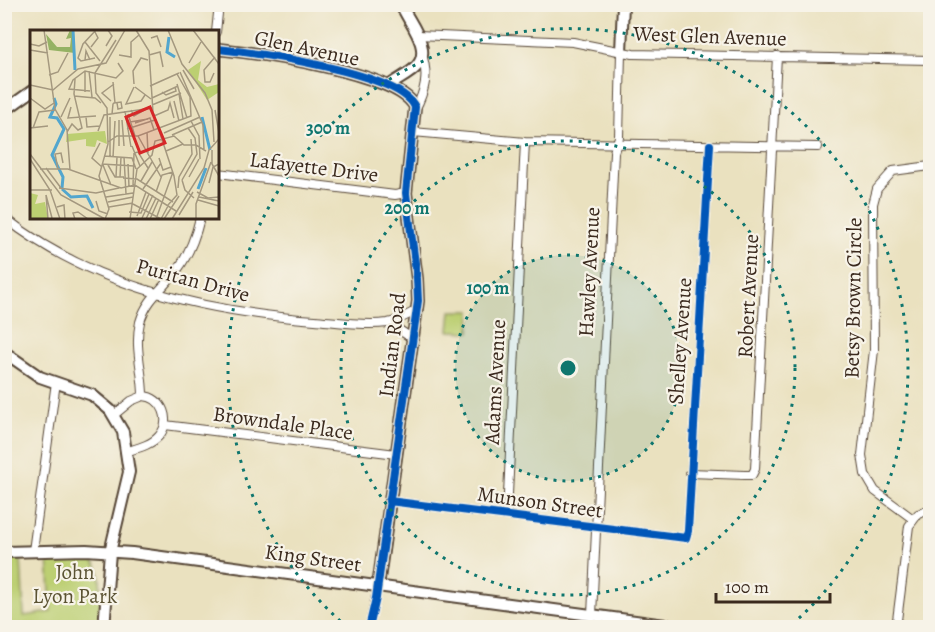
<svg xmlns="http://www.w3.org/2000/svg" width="935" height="632" font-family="Alegreya,serif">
<rect width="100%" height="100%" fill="#f7f3e8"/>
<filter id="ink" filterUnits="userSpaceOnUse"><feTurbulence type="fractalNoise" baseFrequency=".0167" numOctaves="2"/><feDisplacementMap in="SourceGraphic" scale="12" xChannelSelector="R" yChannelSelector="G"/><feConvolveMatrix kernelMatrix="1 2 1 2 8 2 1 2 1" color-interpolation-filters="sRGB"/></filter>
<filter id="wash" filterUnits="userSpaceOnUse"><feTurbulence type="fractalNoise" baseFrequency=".008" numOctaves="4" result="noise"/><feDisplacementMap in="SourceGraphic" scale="24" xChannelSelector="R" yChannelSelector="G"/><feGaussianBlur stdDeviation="1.35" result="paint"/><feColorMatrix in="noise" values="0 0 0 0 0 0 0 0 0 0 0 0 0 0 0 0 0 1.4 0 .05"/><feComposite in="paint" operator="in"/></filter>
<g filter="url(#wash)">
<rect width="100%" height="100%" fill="#eae1bf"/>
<!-- green -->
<path fill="#bccf72" stroke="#7c7c48" stroke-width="1.5" d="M451 311H471L470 332 449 331Z
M48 556C60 556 80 553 91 559 106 568 99 611 98 627H5V558H21L24 616 51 612Z"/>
</g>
<g filter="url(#ink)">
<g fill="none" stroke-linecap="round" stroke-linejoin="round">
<defs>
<path id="street" d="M216 32 219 4
M418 35 573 42 633 54 930 60
M415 110C425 91 429 75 422 55
M413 132 525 142 818 147
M218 173 395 195 406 193
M4 217C90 286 208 312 315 320 338 322 365 326 388 323 397 321 408 315 417 310
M389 323 413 339
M143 396C143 371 134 348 140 322 147 298 164 288 178 269 189 254 196 235 200 218
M114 415 131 401 143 396C163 397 172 421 159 436 151 445 138 448 128 451
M165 425 396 454
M690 473 745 475H752L755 469 777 56
M389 501 686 538 688 531 710 145
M507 515 525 142
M913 519 875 491 865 474 862 455 874 350 873 204 877 189 893 171 930 166
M33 551 56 382
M592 615 614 152 619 137 621 52
M369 628 378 586
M896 628 909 526 918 514 930 510"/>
<path id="secondary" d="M218 49C256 53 399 72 415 107L406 193 417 279 418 301 378 586
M621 52 623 4
M389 86C397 79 409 75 417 66 433 48 408 22 401 4
M4 111 32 91
M4 352 40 377 92 395 110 410 123 432 129 472 110 552 104 628
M4 552 86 550 132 553 687 628"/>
</defs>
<!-- street casing -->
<use href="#street" stroke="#554536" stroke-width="10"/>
<!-- secondary casing -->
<use href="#secondary" stroke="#554536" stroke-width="14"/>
<!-- street -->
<use href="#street" stroke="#fff" stroke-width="8"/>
<!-- secondary -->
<use href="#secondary" stroke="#fff" stroke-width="10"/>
<defs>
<path id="cycleway" d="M218 49C256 53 399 72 415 107L406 193 417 279 418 301 376 598 369 628
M389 501 686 538 688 531 710 145"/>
</defs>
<!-- cycleway casing -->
<use href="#cycleway" stroke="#f7f3e8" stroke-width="11"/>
<!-- cycleway -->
<use href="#cycleway" stroke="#0057b8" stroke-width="8"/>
</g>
</g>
<!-- distance rings -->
<circle cx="568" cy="368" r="113" fill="#0f766e" fill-opacity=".12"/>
<g fill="none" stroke="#0f766e" stroke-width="3" stroke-dasharray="3 6">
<circle cx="568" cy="368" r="113"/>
<circle cx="568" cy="368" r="227"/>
<path d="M347 627A340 340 0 1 1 789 627"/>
</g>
<g text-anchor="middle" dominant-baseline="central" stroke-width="4.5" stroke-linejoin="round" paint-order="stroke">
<!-- street labels -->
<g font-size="21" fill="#3b2a1e" stroke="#f7f3e8">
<text transform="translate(710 36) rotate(2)">West Glen Avenue</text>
<text transform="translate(307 48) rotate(12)">Glen Avenue</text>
<text transform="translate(314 167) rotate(7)">Lafayette Drive</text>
<text transform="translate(589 272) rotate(-87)">Hawley Avenue</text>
<text transform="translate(193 280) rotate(15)">Puritan Drive</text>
<text transform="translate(748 296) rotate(-87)">Robert Avenue</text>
<text transform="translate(853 298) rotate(-89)">Betsy Brown Circle</text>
<text transform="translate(680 341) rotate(-86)">Shelley Avenue</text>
<text transform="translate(392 345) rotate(-83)">Indian Road</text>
<text transform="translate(495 382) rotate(-87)">Adams Avenue</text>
<text transform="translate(283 423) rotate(8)">Browndale Place</text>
<text transform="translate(540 502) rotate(8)">Munson Street</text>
<text transform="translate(313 558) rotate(8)">King Street</text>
</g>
<!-- park labels -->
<g font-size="21" fill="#5b5333" stroke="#f7f3e8">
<text x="75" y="572">John<tspan x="75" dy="24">Lyon Park</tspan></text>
</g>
</g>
<!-- overview -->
<g transform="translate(30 30)">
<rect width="189" height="189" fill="#eae1bf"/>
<path d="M171 31 168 50 177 57 189 54V62L177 70 158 40ZM75 101 77 114 67 110 65 117 56 116V109L36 112 37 104ZM0 163 8 165 5 174 15 172 18 189H0Z" fill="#bccf72"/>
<path d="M40 0 44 3 45 23 19 20 16 4 27 17H40L41 8 36 9Z" fill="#95b264"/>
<path fill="none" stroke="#52a6ce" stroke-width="3" d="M43 0 45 40M139 7 137 22 145 27M24 68 26 74 20 87 27 88 34 99 22 125 33 147 32 158M172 87 180 120M32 159 41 167 57 166 63 178M168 159 176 138"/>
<path fill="none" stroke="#a4987f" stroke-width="1.5" d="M14 0 25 79 37 100 40 140M106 0 119 21 123 82 144 146 147 165 138 175M138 0 152 34 175 63 182 80 184 112M163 0 189 34M121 8 127 6 131 17M55 12 70 31M0 14 9 16 17 12M76 16 82 6 78 0M61 17 68 8 65 2M0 20 18 23M89 25 101 27V12L109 5M119 25 130 22 133 37M65 28 51 31 48 28 53 14 66 0M55 30 56 21 60 30M159 33 171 12M153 40 164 59M55 41V62M59 41 62 67M150 42 173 95 174 120M184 43 180 52H175L174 40 185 27M19 45 28 42 38 23M83 52 85 73M104 54 103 41 111 28 118 30M147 54 157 88M0 55 23 60 48 39 76 33 95 0M120 56 149 43M104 57 96 74 111 71 115 65M105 57 121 69M60 61 39 59 43 50 55 41 86 48 93 41 88 33M132 62 136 65 146 61 145 57M149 64 153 89M44 66 65 68 71 73M0 68 15 79 24 73M122 68 148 56M81 71 72 63 84 54M144 71 149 91M122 75 151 63M41 77 38 88 66 86M101 80 104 86 116 79M185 80 189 103M95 81 101 117M82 84 83 74 84 73 91 72 92 78 88 79 87 73M98 84 105 106M124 86 138 80 140 73 144 88M31 87 40 68M56 87 57 97 70 96M89 90V116M92 90 94 116M161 91 169 106 170 129M100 92 118 89M105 93 120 88 124 100M0 98 18 96M3 98 9 82 25 80M97 99 125 90M68 101 74 85 122 78M37 102 42 94 48 100 52 98 44 64 45 49M117 102 118 123M134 103 170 87M142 105 172 92M108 106 131 147M78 112 87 106H108L161 86 160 67 147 44M70 113 62 128 72 137M102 116 110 136M182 120V134L189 146M136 121 153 114M104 123 108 122 118 138M0 124 31 165 75 189M74 126 102 128 106 139M80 126V87M83 127 85 91M94 127 96 164M129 128 133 140 141 137M0 129 20 160 30 189M72 134 104 136M98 134 99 157M73 135 81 155M78 135 85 147H94M16 138 31 158M10 139H38L91 158 105 155 146 181M28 139 25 124 31 123 33 133M86 147 87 127M90 147 91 127M159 147 169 129M93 148 107 149 143 172M152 150 167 124 165 108 158 98M152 150 155 160 164 168M111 151 122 132M179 153 183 137 189 134M103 156 104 123M29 158 66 163 89 158M148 158 149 147 162 124 161 109M113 159 131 133M0 160H22M126 162 132 145 143 142M167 162 178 168 189 167M16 165 22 188M16 165 18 189M76 167 103 163M169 167 189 171M168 170 189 176M66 171 69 181 78 184M78 172 103 167M103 174 131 189 138 176M27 177 34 175 35 189M79 177 103 173M99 182 111 183 119 164M149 185 163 162M107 186 116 162M112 188 123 165M45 189 43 183 48 182 58 189M75 189 79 179 69 146 78 114 77 78 66 63 65 43 86 10M100 189 107 139 122 125 125 111 144 106 154 115H166L176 121M116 189 126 168M120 189 129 169M126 189 143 142M134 189 149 166M142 189 174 138 179 120 189 109M166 189V174L181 132"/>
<path fill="#d62828" fill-opacity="0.15" stroke="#d62828" stroke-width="3" d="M120 77 135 113 110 123 96 87Z"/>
<rect width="189" height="189" fill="none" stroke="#3b2a1e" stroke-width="3"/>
</g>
<circle cx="568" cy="368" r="9" fill="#0f766e" stroke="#f7f3e8" stroke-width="3"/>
<g font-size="18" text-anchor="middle" font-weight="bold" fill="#0f766e" stroke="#f7f3e8" stroke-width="4.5" stroke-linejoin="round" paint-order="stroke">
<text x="328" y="134">300 m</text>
<text x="407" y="214">200 m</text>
<text x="488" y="294">100 m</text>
</g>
<!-- margin -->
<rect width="935" height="632" fill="none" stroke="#f7f3e8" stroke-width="24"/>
<!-- scale -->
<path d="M716 593v9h114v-9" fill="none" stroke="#3b2a1e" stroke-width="3"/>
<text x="725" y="593" font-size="18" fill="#3b2a1e" stroke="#f7f3e8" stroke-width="4.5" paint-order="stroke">100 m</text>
</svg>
